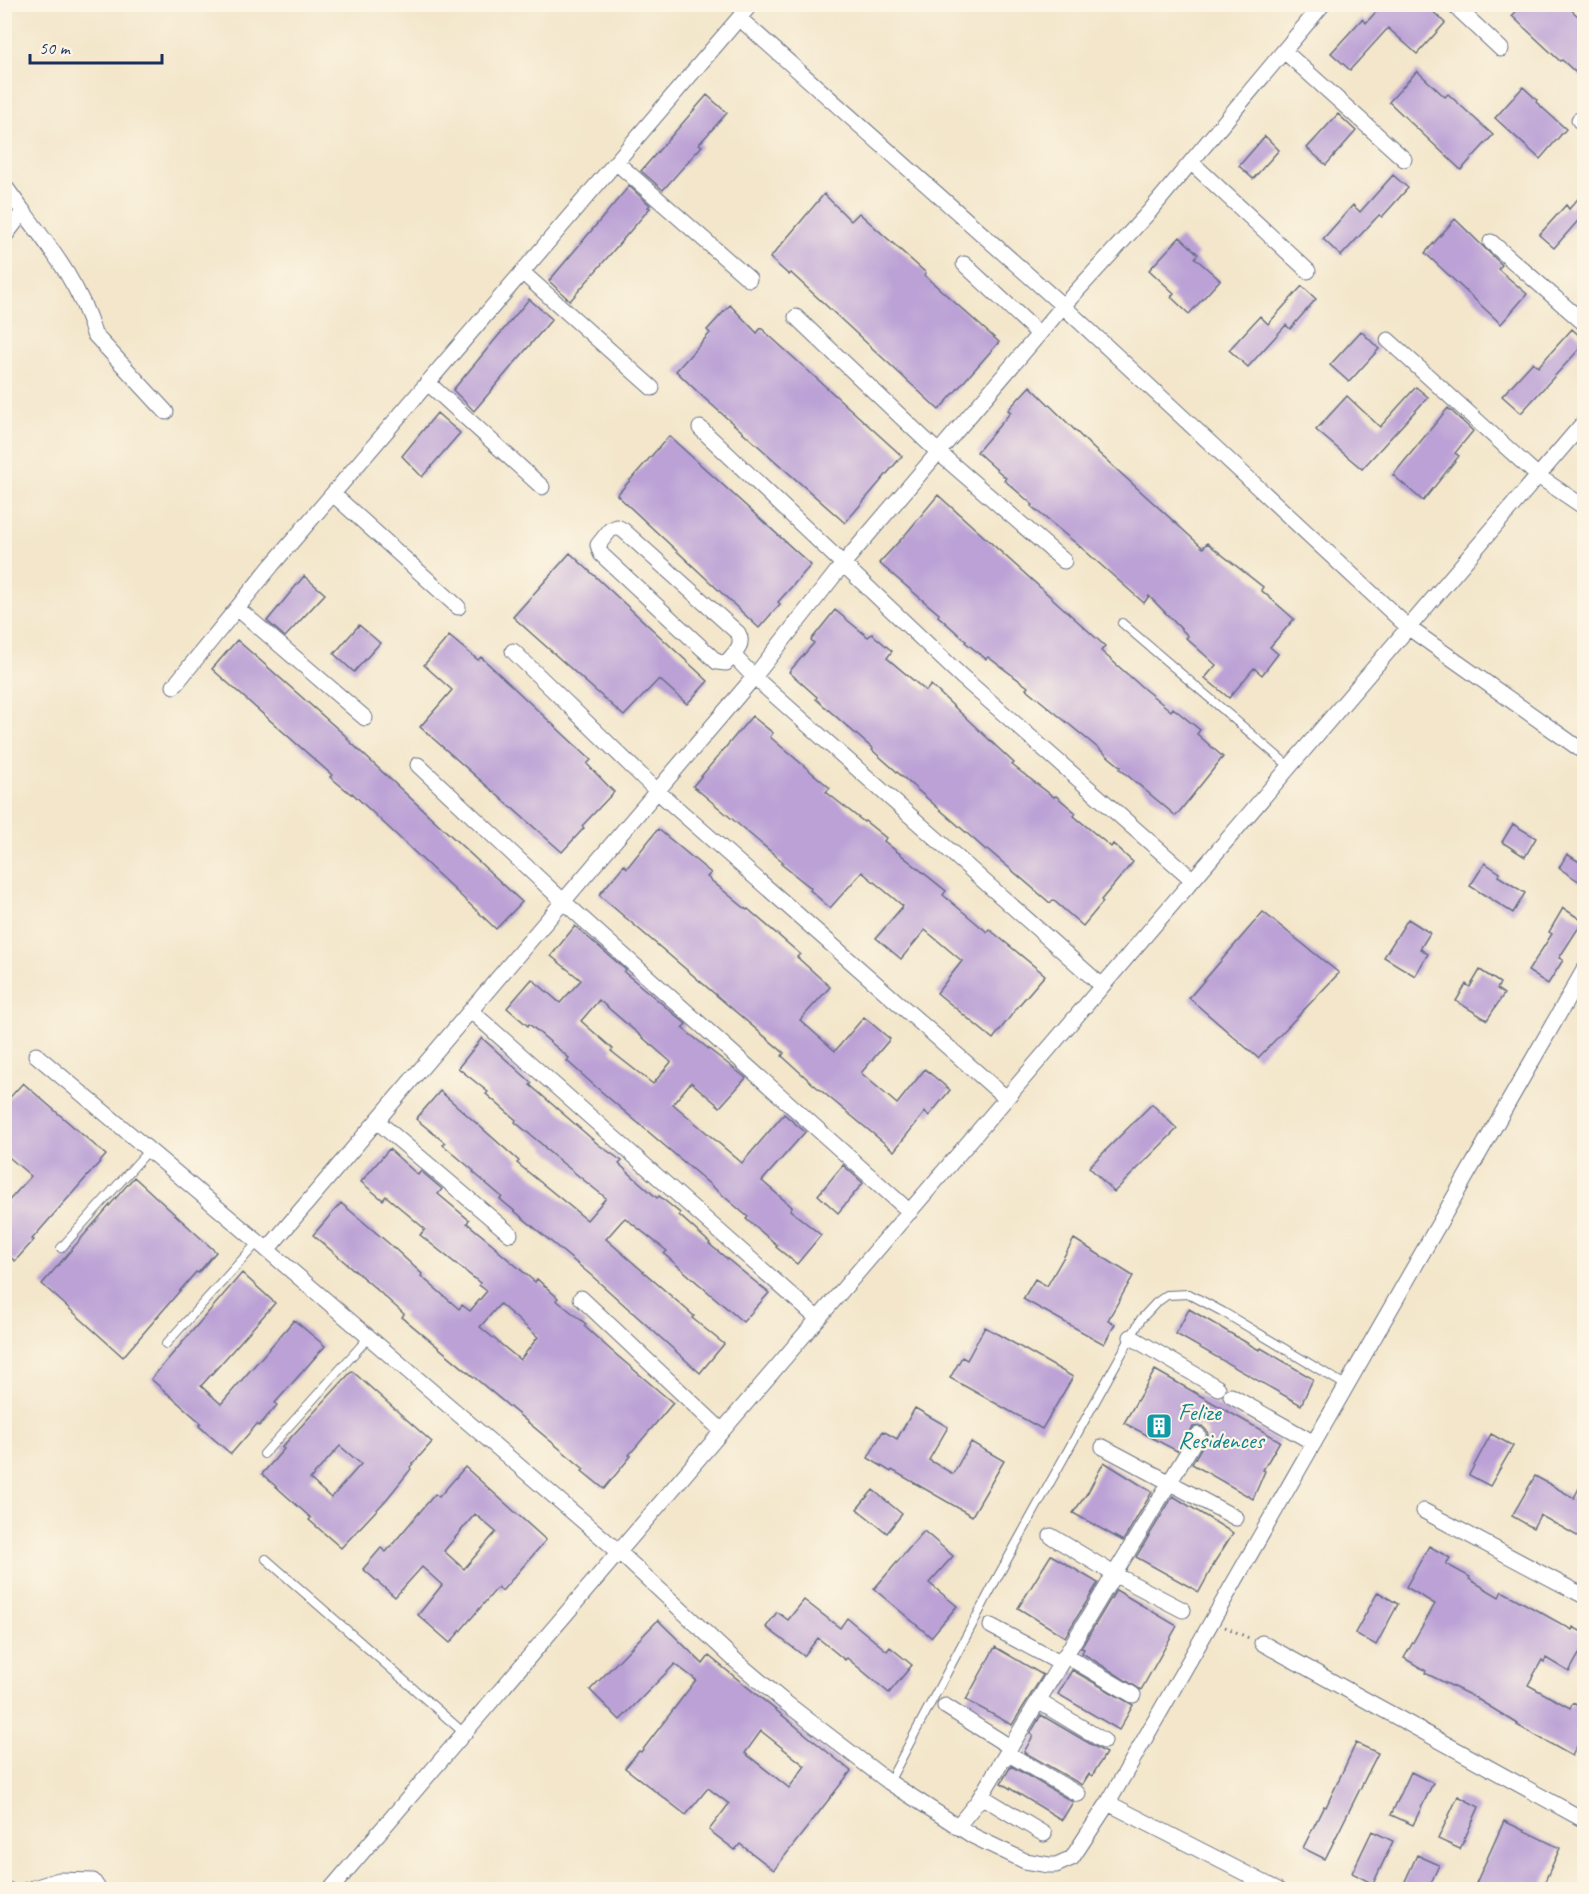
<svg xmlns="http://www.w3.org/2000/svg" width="1589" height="1894" font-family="Caveat,sans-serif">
<rect width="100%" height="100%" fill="#fcf5e5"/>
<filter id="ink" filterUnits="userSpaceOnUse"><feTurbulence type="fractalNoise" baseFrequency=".0167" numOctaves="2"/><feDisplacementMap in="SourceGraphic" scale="12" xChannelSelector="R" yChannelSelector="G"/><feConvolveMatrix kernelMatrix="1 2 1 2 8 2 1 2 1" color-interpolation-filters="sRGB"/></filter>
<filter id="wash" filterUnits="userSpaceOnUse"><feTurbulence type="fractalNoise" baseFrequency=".008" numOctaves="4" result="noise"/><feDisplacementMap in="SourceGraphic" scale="24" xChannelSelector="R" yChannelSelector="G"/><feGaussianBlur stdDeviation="1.35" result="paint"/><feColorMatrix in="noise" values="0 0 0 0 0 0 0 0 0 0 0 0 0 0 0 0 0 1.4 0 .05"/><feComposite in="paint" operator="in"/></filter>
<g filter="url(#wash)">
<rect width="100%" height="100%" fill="#f3e6ca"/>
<g id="blocks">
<!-- building -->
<path fill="#bba1d6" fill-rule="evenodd" d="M1383 4H1425L1445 23 1417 54 1388 28 1350 70 1331 53 1362 19 1366 23Z
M1523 4H1565L1584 22V80L1562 60 1560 61 1512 16Z
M1417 71 1445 97 1448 94 1493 135 1461 170 1389 102Z
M1523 87 1537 100 1536 102 1566 129 1540 159 1495 118Z
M707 95 727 113 699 144 702 146 663 190 641 171Z
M1338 114 1356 131 1326 165 1307 148Z
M1265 136 1279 150 1253 179 1239 166Z
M1393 175 1408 188 1382 217 1379 215 1341 256 1323 239 1353 205 1360 212Z
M629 186 650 205 648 207 650 208 570 301 549 281Z
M1584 192V214L1554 248 1539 235 1566 205 1569 209Z
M824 194 851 221 859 213 926 273 924 275 999 342 939 410 791 273 789 275 770 258Z
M1455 219 1502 265 1498 269 1527 294 1501 324 1425 253Z
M1180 237 1198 254 1195 258 1220 280 1189 314 1171 297 1174 293 1149 270Z
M1302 286 1316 299 1290 329 1286 325 1248 367 1229 350 1260 316 1268 324Z
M529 299 552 319 474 411 453 390Z
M730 305 757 333 761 328 902 456 845 523 703 397 676 371 710 333 707 330Z
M1572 329 1584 340V344L1521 413 1502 396 1533 362 1538 367Z
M1361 331 1379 349 1349 382 1330 365Z
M1030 386 1093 448 1203 548 1207 543 1263 587 1261 590 1294 619 1270 647 1278 654 1262 675 1254 668 1229 698 1205 678 1216 665 1186 638 1188 636 1149 596 1144 603 1084 550 1031 506 1033 505 1004 480 1006 478 977 452 1011 412 1008 410Z
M1416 387 1428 397 1362 469 1316 430 1347 396 1380 427Z
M1448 408 1473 431 1455 453 1459 456 1423 501 1393 475Z
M437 413 460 433 422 477 402 456Z
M669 436 811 565 778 602 780 604 759 628 617 495Z
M938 495 1105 646 1101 651 1143 688 1171 711 1173 708 1200 730 1197 734 1223 757 1176 816 1120 769 1121 767 1048 707 1026 689 1028 687 988 657 986 659 965 642 966 641 938 616 939 614 879 563 905 535Z
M570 553 708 681 687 704 659 679 624 716 513 617Z
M304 576 325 594 285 637 267 621Z
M835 610 868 637 872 634 892 651 887 658 926 691 931 685 1014 763 1012 765 1054 797 1056 796 1076 813 1074 816 1111 847 1113 844 1133 862 1101 900 1103 902 1083 926 1053 900 1050 903 987 849 986 850 872 750 873 749 816 699 817 697 789 672 814 643 811 640Z
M359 625 380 643 354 672 334 654Z
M449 636 478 660 481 657 532 705 591 760 587 764 614 792 582 826 584 828 562 852 420 727 452 690 424 665Z
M237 640 348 738 347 739 522 902 496 929 352 793 351 794 330 777 332 775 212 669Z
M752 716 773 733 770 737 830 788 826 792 864 822 865 821 886 838 884 841 946 891 943 895 987 932 989 929 1045 975 1020 1004 993 1039 937 993 962 961 925 930 901 959 876 938 903 906 862 872 830 908 810 890 811 888 781 864 783 862 693 786Z
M1513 824 1536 838 1525 857 1502 842Z
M658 829 711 873 707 877 747 910 748 909 800 954 797 957 830 987 800 1020 835 1051 864 1017 890 1039 861 1073 897 1104 925 1069 950 1090 929 1116 925 1112 894 1151 813 1084 782 1056 784 1053 599 895 624 865 627 868Z
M1567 854 1584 865V874L1580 882 1559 868Z
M1485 863 1500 873 1498 876 1525 893 1513 913 1470 886Z
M1563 908 1583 921 1559 958 1563 960 1548 984 1528 971 1552 934 1549 932Z
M1263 912 1339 973 1258 1058 1189 998Z
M1408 919 1430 933 1420 949 1428 954 1415 976 1384 957Z
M575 926 626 970 624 972 686 1024 682 1028 746 1078 720 1107 691 1082 673 1104 742 1163 784 1114 805 1132 762 1181 792 1207 790 1210 821 1235 797 1264 776 1247 777 1245 746 1219 748 1217 596 1087 567 1061 569 1058 529 1024 528 1026 507 1008 532 979 560 1003 581 980 551 956ZM599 1000 671 1062 653 1084 611 1051 613 1049 581 1021Z
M1480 970 1500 983 1497 989 1504 994 1487 1020 1456 1001 1466 984 1470 987Z
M482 1038 532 1083 530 1085 599 1145 622 1161 619 1164 657 1198 659 1196 680 1213 679 1215 710 1243 709 1244 769 1293 743 1322 664 1254 667 1251 625 1218 621 1222 606 1239 694 1316 692 1318 724 1344 700 1373 592 1276 500 1199 502 1197 473 1172 474 1171 443 1145 445 1143 416 1119 440 1091 519 1161 517 1163 587 1220 606 1198 544 1148 545 1147 515 1122 516 1120 486 1094 488 1092 458 1068Z
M23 1083 106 1155 32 1239 34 1240 15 1261 4 1252V1206L31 1176 4 1153V1104Z
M1152 1104 1177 1129 1114 1192 1089 1167Z
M389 1149 418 1175 421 1171 442 1189 438 1194 469 1220 467 1223 496 1247 495 1248 535 1282 537 1279 558 1298 556 1300 586 1324 584 1326 613 1352 673 1403 629 1455 631 1456 604 1489 582 1471 584 1469 402 1317 404 1314 374 1287 313 1235 341 1203 393 1247 422 1274 421 1276 459 1309 462 1305 470 1311 487 1291 479 1285 480 1283 420 1235 425 1229 386 1196 383 1200 361 1182ZM500 1304 538 1337 520 1360 480 1327Z
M843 1165 863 1183 838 1213 818 1195Z
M134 1177 216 1252 198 1273 196 1272 123 1357 42 1284Z
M1074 1239 1133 1276 1108 1320 1115 1324 1104 1344 1023 1299 1035 1279 1047 1286Z
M242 1273 275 1303 201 1386 221 1404 294 1320 325 1346 275 1403 277 1405 259 1426 257 1424 231 1454 199 1426 201 1423 151 1379Z
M1189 1309 1259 1350 1261 1348 1313 1379 1301 1405 1176 1334Z
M985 1327 1073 1377 1042 1429 950 1378 962 1357 967 1360Z
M1155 1370 1280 1441 1263 1470 1265 1471 1253 1499 1192 1464 1208 1436 1207 1431 1202 1426 1193 1427 1177 1451 1124 1423Z
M352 1371 432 1442 410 1467 411 1469 386 1500 341 1548 309 1520 311 1518 262 1474 284 1449 282 1447ZM340 1446 361 1464 331 1498 310 1479Z
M915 1408 948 1427 929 1460 953 1474 971 1442 1004 1461 972 1516 892 1470 891 1472 868 1458 883 1431 897 1439Z
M1491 1434 1513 1446 1490 1486 1469 1475Z
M1104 1462 1152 1492 1123 1541 1073 1513 1088 1492Z
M465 1467 546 1540 502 1591 498 1587 450 1643 418 1615 442 1585 422 1567 395 1597 363 1569 381 1548 386 1552 435 1494 439 1497ZM475 1514 496 1532 464 1569 444 1551Z
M1535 1476 1574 1498 1584 1478V1527L1579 1537 1540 1515 1533 1528 1512 1516Z
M873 1490 902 1514 887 1533 857 1509Z
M1173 1496 1233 1533 1212 1566H1213L1199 1592 1136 1557Z
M924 1531 953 1556 929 1583 957 1606 931 1637 874 1589Z
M1429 1546 1450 1558 1446 1564 1470 1577 1469 1579 1499 1597 1502 1591 1572 1630 1573 1627 1584 1633V1645L1569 1672 1546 1658 1544 1662 1542 1660 1528 1685 1570 1708 1573 1703 1584 1709V1732L1572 1756 1517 1725 1518 1724 1474 1697 1425 1673 1426 1671 1404 1658 1435 1604 1406 1587Z
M1051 1555 1098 1583 1065 1637 1018 1608Z
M1116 1590 1177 1626 1141 1690 1082 1653 1084 1649 1081 1648Z
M1378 1592 1398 1604 1376 1645 1355 1633Z
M804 1600 840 1628 847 1618 887 1651 890 1647 912 1665 889 1693 847 1658 845 1660 818 1638 804 1656 766 1627 777 1612 788 1620Z
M658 1620 703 1664 709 1656 851 1771 774 1870 740 1844 735 1850 709 1830 729 1804 708 1788 686 1815 625 1768 639 1751 641 1752 696 1680 675 1664 620 1720 590 1690ZM761 1731 805 1766 789 1788 745 1753Z
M995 1647 1043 1675 1012 1725 966 1700Z
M1072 1670 1133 1705 1119 1730 1058 1694Z
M1041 1715 1106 1753 1092 1776 1089 1774 1082 1785 1024 1752 1033 1736 1030 1734Z
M1356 1743 1378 1753 1325 1859 1303 1848 1324 1806 1326 1807Z
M1011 1766 1073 1802 1062 1820 1001 1783Z
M1411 1772 1433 1783 1413 1825 1391 1815Z
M1458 1796 1479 1807 1460 1849 1438 1839Z
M1504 1821 1560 1848 1541 1890H1473Z
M1372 1831 1393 1841 1373 1884 1352 1873Z
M1417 1855 1439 1865 1428 1890H1401Z"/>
</g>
</g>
<g filter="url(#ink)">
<use href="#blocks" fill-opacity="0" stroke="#676f84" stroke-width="1.5"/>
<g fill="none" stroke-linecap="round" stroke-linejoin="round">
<defs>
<path id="service" d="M1122 623 1290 767
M61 1248 149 1150
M166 1344 258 1242
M264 1454 369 1337
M266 1559 464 1733
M889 1782 997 1578 1141 1319 1156 1303 1167 1295 1189 1294 1223 1312 1347 1386"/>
<path id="minor" d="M1453 4 1501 49
M739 18 1063 306 1409 628 1584 752
M1284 51 1404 159
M1579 120 1584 125
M1191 162 1308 271
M617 163 749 279
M4 185C37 232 79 278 94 334L166 412
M4 237 23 212
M1491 242 1584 323
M964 264 1039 334
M523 273 652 388
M796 317 938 452 1064 561
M1388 340 1538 476 1584 507
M428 383 542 487
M700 428 961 676 1193 880
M333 494 458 607
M617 527 623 530 738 633C745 645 734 654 726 663L717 662 601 554 598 545 610 530Z
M237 608 365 718
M513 651 656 790 1006 1098
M733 655 754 677 1102 986
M174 686 272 565 751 4
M418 765 564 902 910 1212
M471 1011 818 1319
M36 1055 258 1242 619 1552 737 1662 782 1700 889 1782 973 1836 1025 1861 1049 1865H1056L1072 1858 1108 1803 1584 970
M377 1121 510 1234
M267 1250 754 677 843 564 1063 306 1150 211 1323 4
M581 1298 722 1431
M1131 1337 1218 1388
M1231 1396 1314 1443
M1103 1447 1236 1518
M1424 1511 1584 1596
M1051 1536 1114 1574 1183 1610
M991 1626 1060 1663
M1262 1643 1584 1820
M1065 1655 1133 1695
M1038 1701 1104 1741
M945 1706 1010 1747
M1007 1753 1078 1794
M981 1796 1044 1834
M1108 1803 1278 1890
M957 1827 978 1801 1198 1435
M4 1889 8 1890
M27 1890 59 1880 93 1881 99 1890
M330 1890 1584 422"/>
</defs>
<!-- service casing -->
<use href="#service" stroke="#676f84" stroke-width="10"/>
<!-- minor casing -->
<use href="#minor" stroke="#676f84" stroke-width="17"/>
<!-- path -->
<path stroke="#676f84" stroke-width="3" stroke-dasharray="1.5 4.5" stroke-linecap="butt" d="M1225 1627 1249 1638"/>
<!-- service -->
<use href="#service" stroke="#fff" stroke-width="8"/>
<!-- minor -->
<use href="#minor" stroke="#fff" stroke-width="15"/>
</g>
</g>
<!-- icons -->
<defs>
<symbol id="building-square" viewBox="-11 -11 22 22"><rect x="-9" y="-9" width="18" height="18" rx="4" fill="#0f9aa8" stroke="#fcf5e5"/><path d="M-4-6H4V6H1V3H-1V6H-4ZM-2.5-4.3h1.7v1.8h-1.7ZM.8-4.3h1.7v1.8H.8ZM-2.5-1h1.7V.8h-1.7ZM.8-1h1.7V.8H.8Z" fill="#fff"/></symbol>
</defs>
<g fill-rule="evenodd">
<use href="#building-square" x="1144" y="1411" width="30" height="30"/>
</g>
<g text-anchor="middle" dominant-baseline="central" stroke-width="4.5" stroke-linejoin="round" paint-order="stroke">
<!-- culture labels -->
<g font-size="24" fill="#0d838f" stroke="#fcf5e5" text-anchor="start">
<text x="1178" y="1412">Felize<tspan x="1178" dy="28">Residences</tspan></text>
</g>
</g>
<!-- margin -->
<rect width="1589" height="1894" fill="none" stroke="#fcf5e5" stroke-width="24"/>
<!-- scale -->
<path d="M30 54v9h132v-9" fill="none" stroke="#1b2f5e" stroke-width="3"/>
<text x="39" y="54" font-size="18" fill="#1b2f5e" stroke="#fcf5e5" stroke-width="4.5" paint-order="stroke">50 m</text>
</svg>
